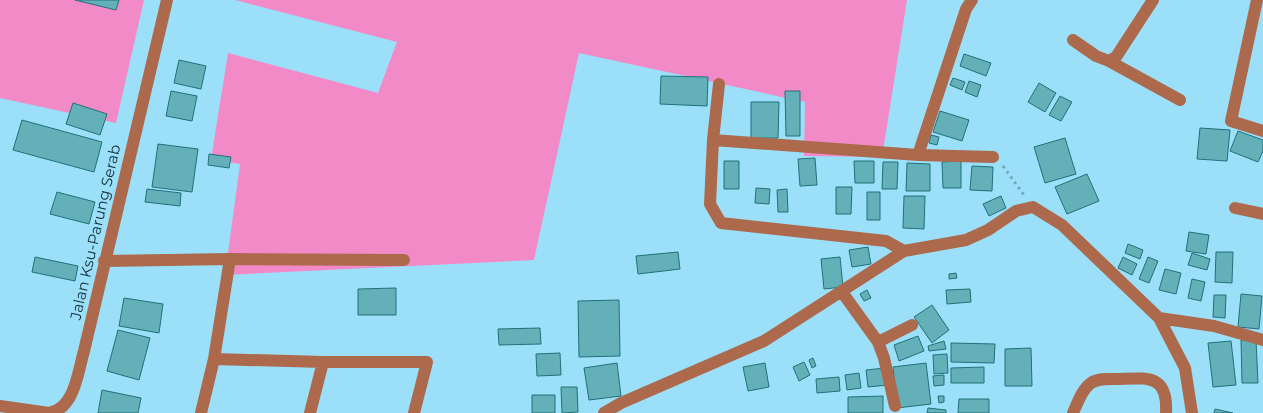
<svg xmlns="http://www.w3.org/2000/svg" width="1263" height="413" font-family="Montserrat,sans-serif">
<rect width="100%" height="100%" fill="#9cdff9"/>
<!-- green -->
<path fill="#f38ac8" d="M0 0H144L116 123 0 98Z
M235 0H907L882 157 804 156 805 102 579 53 534 260 225 275 240 164 211 159 228 53 378 93 397 42Z"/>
<!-- building -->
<path fill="#64b0b8" stroke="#207179" d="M75 0H119L116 10Z
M964 54 991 63 986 76 960 66Z
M179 60 206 66 201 89 174 83Z
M661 76 708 77 707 106 660 104Z
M953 78 965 82 962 90 950 85Z
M969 81 981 85 977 97 965 92Z
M1039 83 1056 93 1045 112 1028 102Z
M171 91 197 96 192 121 166 116Z
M785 91H800V136H786Z
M1060 96 1072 102 1061 121 1049 115Z
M751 102H779L778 138H751Z
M73 103 107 114 100 135 66 124Z
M940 111 969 120 962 141 933 132Z
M22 120 102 142 94 172 13 150Z
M1200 128 1230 130 1227 161 1197 159Z
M1238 131 1263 140V151L1258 162 1230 151Z
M931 135 939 137 937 145 929 143Z
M1065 138 1076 174 1045 183 1034 147Z
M158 144 198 149 192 192 152 187Z
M209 154 231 157 229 168 208 165Z
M815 158 817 185 800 186 798 159Z
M724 161H739V189H724Z
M854 161H874V183H855Z
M961 161V188H943L942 162Z
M883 162H898L897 189H882Z
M907 163 930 164V191H906Z
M972 166 993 167 992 191 970 190Z
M1087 174 1099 201 1067 214 1055 187Z
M836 187H852L851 214H836Z
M756 188 770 189 769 204 755 203Z
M147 189 181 193 180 206 145 202Z
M787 189 788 212H778L777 190Z
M57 192 95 202 89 224 50 214Z
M867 192H880V220H867Z
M904 196H925L924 229 903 228Z
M1001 196 1006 208 989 216 983 204Z
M1189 232 1209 235 1206 254 1186 251Z
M1128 244 1143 250 1140 259 1125 253Z
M868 247 871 264 852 267 849 250Z
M678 252 680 269 638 274 636 256Z
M1216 252H1233L1232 283 1215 282Z
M1192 253 1210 259 1207 270 1188 265Z
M35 257 78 266 75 281 32 272Z
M840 257 843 287 824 289 821 259Z
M1123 257 1137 264 1132 275 1118 268Z
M1148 257 1158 261 1149 283 1139 279Z
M1165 269 1181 273 1176 294 1159 290Z
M956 273 957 278 949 279V274Z
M1192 279 1205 282 1201 301 1188 298Z
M396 288V315H358V289Z
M970 289 971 302 947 304 946 290Z
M867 290 871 298 864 301 860 294Z
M1241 294 1262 296 1259 329 1238 327Z
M1214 295H1226L1225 318 1213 317Z
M124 298 163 304 159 333 119 326Z
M619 300 620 356 579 357 578 301Z
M932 305 949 330 932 343 914 317Z
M540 328 541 344 499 345 498 329Z
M118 330 150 338 139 380 107 371Z
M918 336 924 351 899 361 894 345Z
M1241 340H1256L1258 383H1242Z
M944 341 946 349 929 351 928 346Z
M1231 341 1236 385 1213 387 1208 343Z
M951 343 995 344 994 363 951 362Z
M1031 348 1032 386H1005V349Z
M560 353 561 375 537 376 536 354Z
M947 354 948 373 934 374 933 355Z
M813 358 816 366 812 368 809 360Z
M804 362 810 375 799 381 793 367Z
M617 363 621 396 589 400 584 368Z
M765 363 769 387 748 391 743 367Z
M926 363 931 404 897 408 893 367Z
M984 367V383H951V368Z
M885 368 888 385 868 387 866 370Z
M859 373 861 388 847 390 845 375Z
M944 375V385L934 386 933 376Z
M839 377 840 391 817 393 816 379Z
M561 387H577L578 412 562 413Z
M102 390 141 398 138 413H98Z
M532 395H555V413H532Z
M883 396V413H848V397Z
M938 396H944V402L939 403Z
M959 399H989V413H958Z
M928 408 946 410V413H927Z
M1215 409 1233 413H1214Z"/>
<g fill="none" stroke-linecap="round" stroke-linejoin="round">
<!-- path -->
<path stroke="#70a7bc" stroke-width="3" stroke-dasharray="2.5 4" stroke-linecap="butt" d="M1003 166 1024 195"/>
<!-- minor -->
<path stroke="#ac694b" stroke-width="12" d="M1257 0 1231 121 1263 131
M1073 40 1096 56 1109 61 1116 57 1153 0
M1109 61 1180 100
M713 140 719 84
M918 155 966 9 972 0
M1235 208 1263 214
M904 251 886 241 721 223 710 204 713 140 918 155 993 157
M230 259 404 260
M104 261 230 259 214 359 323 362H427L414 413
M842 292 878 342 884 358 895 406
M1159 318 1214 326 1263 340
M878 342 912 325
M0 406 49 413C75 409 78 371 84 351L167 0
M201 413 214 359
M310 413 323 362
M604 413 621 403 764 341 904 251 966 240 988 230 1016 211 1033 207 1062 225 1159 318 1185 368 1192 413
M1073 413C1077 404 1082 389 1091 383 1098 378 1109 379 1117 379 1148 378 1168 374 1166 413"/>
</g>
<g text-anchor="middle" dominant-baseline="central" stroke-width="4" stroke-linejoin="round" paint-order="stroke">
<!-- street labels -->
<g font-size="15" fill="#112c37" stroke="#9cdff9">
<text transform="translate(95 232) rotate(-77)">Jalan Ksu-Parung Serab</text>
</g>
</g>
</svg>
